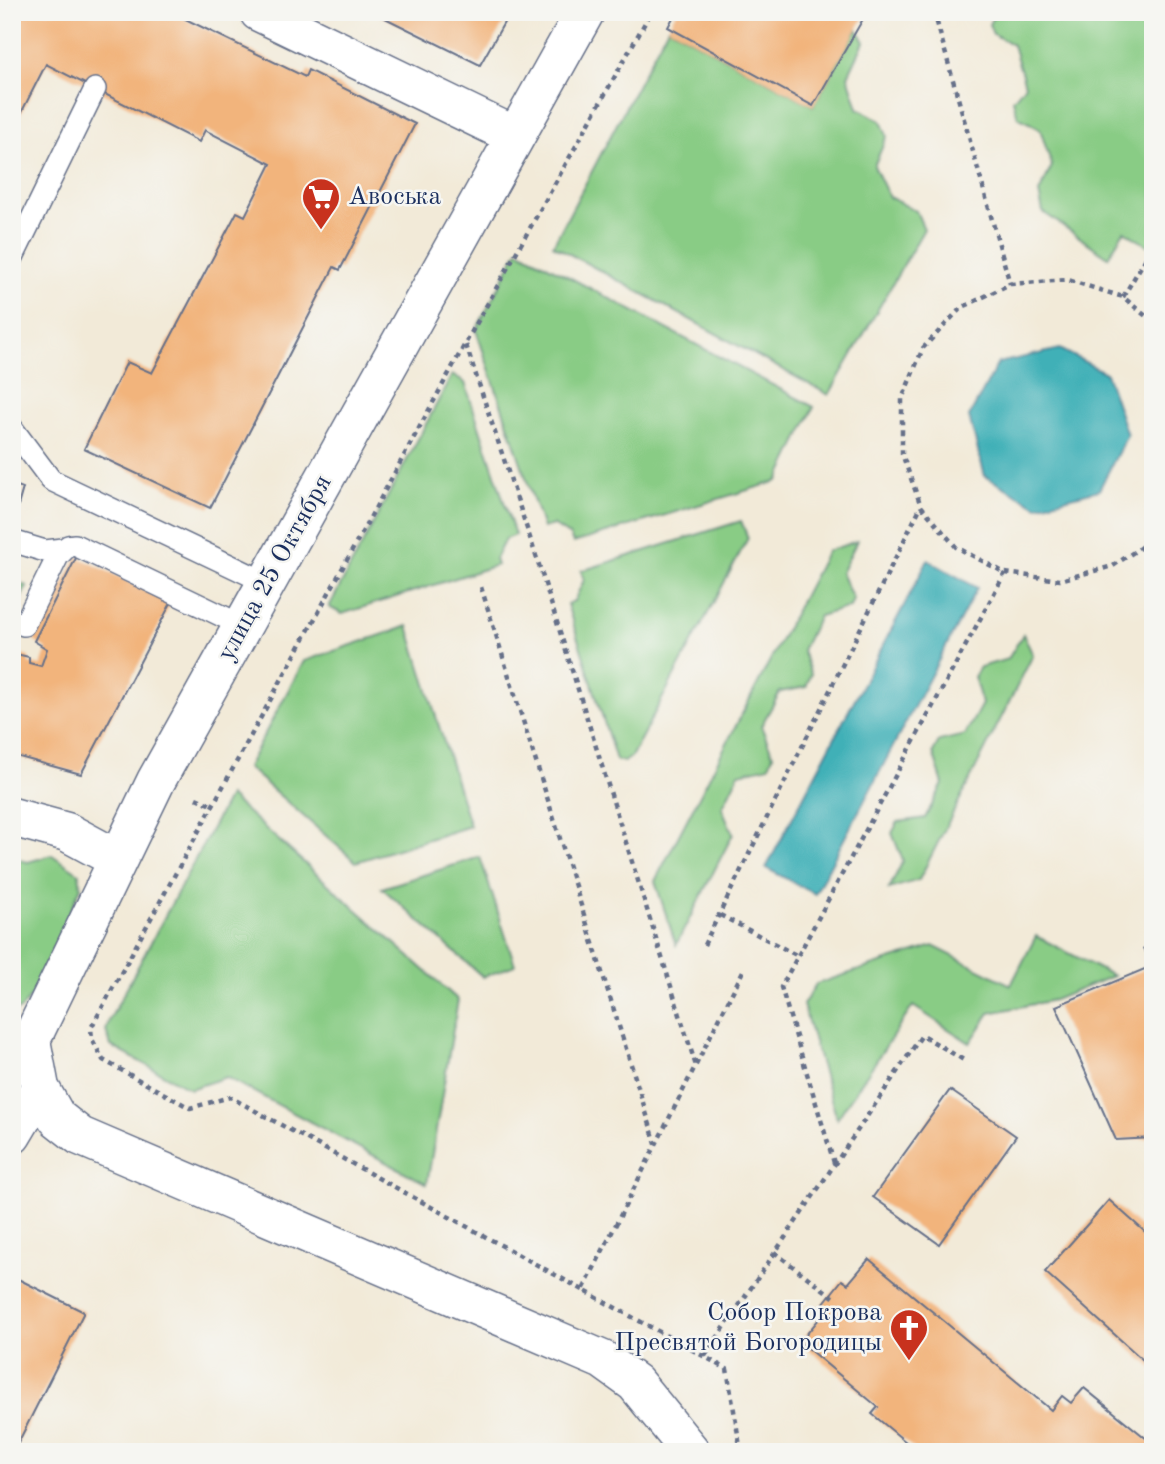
<svg xmlns="http://www.w3.org/2000/svg" width="1165" height="1464" font-family="'Old Standard TT',serif">
<rect width="100%" height="100%" fill="#f6f6f2"/>
<filter id="ink" filterUnits="userSpaceOnUse"><feTurbulence type="fractalNoise" baseFrequency=".0143" numOctaves="2"/><feDisplacementMap in="SourceGraphic" scale="14" xChannelSelector="R" yChannelSelector="G"/><feConvolveMatrix kernelMatrix="1 2 1 2 8 2 1 2 1" color-interpolation-filters="sRGB"/></filter>
<filter id="wash" filterUnits="userSpaceOnUse"><feTurbulence type="fractalNoise" baseFrequency=".00686" numOctaves="4" result="noise"/><feDisplacementMap in="SourceGraphic" scale="28" xChannelSelector="R" yChannelSelector="G"/><feGaussianBlur stdDeviation="1.57" result="paint"/><feColorMatrix in="noise" values="0 0 0 0 0 0 0 0 0 0 0 0 0 0 0 0 0 1.4 0 .05"/><feComposite in="paint" operator="in"/></filter>
<g filter="url(#wash)">
<rect width="100%" height="100%" fill="#f2ead8"/>
<!-- green -->
<path fill="#89cc85" stroke="#527e72" stroke-width="2" d="M996 12H1153V249L1124 231 1108 257 1043 212 1039 193 1052 166 1040 129 1018 117 1013 100 1025 85 1013 45 993 34 989 24Z
M668 27 813 106 857 29 864 42 848 76 858 108 881 121 887 136 874 166 889 197 916 211 924 229 829 395 553 245Z
M518 250 814 407 778 481 573 543 570 536 553 525 543 528 476 330Z
M452 375 465 383 515 535 505 539 495 559 497 565 342 614 329 607Z
M741 521 748 538 631 757 624 762 616 760 567 604 574 601 584 580 581 571Z
M857 541 841 573 853 599 850 607 819 616 802 650 811 674 806 687 780 692 761 726 773 755 769 766 739 773 722 808 733 834 676 945 655 881 827 551Z
M12 581 27 586 14 612 12 611Z
M408 626 470 826 356 862 247 767 304 661Z
M1023 634 1033 655 919 880 889 889 903 861 892 833 898 822 925 818 943 784 933 752 939 741 965 735 982 704 974 677 980 667 1008 659Z
M229 796 458 1000 427 1184 226 1077 190 1089 111 1046 106 1031 109 1021Z
M52 855 79 873 81 887 33 994 21 1009 12 1012V858L28 862Z
M480 857 515 965 483 977 382 888Z
M1036 936 1113 976 1054 1000 990 1013 970 1043 913 1006 837 1119 803 1005 816 984 933 946 1011 985Z"/>
<!-- water -->
<path fill="#3fb0b7" stroke="#2d708a" stroke-width="2" d="M1060 349 1106 373 1127 435 1099 490 1037 506 985 476 969 417 998 363Z
M928 560 977 588 815 894 766 868Z"/>
<g id="blocks">
<!-- building -->
<path fill="#f2b47b" d="M12 12H171L305 77 308 70 415 124 340 270 334 267 210 508 84 449 127 362 152 373 237 212 245 216 271 164 205 130 199 142 46 64 12 131Z
M373 12H510L480 65Z
M676 12H867L813 106 668 27Z
M12 484 23 488 13 523 12 522Z
M77 556 171 603 81 774 12 755V653L29 657V663L41 666 47 649 34 641Z
M1153 931V958L1146 944Z
M1147 968 1153 980V1138L1116 1140 1056 1006Z
M950 1090 1016 1136 939 1244 873 1197Z
M1109 1200 1153 1239V1369L1045 1272Z
M869 1259 1051 1410 1062 1396 1071 1403 1084 1388 1153 1444V1452H918L872 1414 878 1407 800 1342 824 1313 819 1309 842 1280 848 1284Z
M12 1276 84 1312 15 1449 12 1448Z"/>
</g>
</g>
<g filter="url(#ink)">
<use href="#blocks" fill-opacity="0" stroke="#667089" stroke-width="2"/>
<g fill="none" stroke-linecap="round" stroke-linejoin="round">
<defs>
<path id="service" d="M12 259 95 89
M12 428 51 480 267 583
M12 541 45 551 63 549
M12 621 24 625 58 556 68 546 75 545 243 626"/>
<path id="minor" d="M259 12 515 136
M12 1135 40 1088"/>
<path id="tertiary" d="M585 12 156 781 31 1040 40 1088 57 1118 80 1136 603 1360 635 1383 691 1452
M12 817 67 832 117 859"/>
</defs>
<!-- service casing -->
<use href="#service" stroke="#667089" stroke-width="24"/>
<!-- minor casing -->
<use href="#minor" stroke="#667089" stroke-width="41"/>
<!-- tertiary casing -->
<use href="#tertiary" stroke="#667089" stroke-width="41"/>
<!-- path -->
<path stroke="#667089" stroke-width="4.5" stroke-dasharray="5 5" stroke-linecap="butt" d="M934 12 1010 284
M1123 297 1153 246
M1153 322 1123 297 1068 280 1010 284 961 308 923 348 902 399V454L921 506 956 547 1005 573 1060 580 1113 566 1153 539
M466 345 540 568 696 1066
M481 587 656 1144
M196 798 212 805
M720 915 798 956
M704 945 921 506
M1144 947 1153 966
M834 1163 781 987 1005 573
M774 1252 836 1299
M583 1290 230 1097 190 1108 103 1060 92 1039 91 1028 465 344 651 12
M705 1356 922 1035 967 1062
M741 1452 727 1369 583 1290 745 967"/>
<!-- service -->
<use href="#service" stroke="#fff" stroke-width="21"/>
<!-- minor -->
<use href="#minor" stroke="#fff" stroke-width="38"/>
<!-- tertiary -->
<use href="#tertiary" stroke="#fff" stroke-width="38"/>
</g>
</g>
<!-- icons -->
<defs>
<symbol id="supermarket-pin" viewBox="-11 -11 22 30"><path d="M0 17L-7.5 6A9.5 9.5 0 1 1 7.5 6Z" fill="#c8321e" stroke="#f6f6f2"/><path d="M-6-5.5h2.5l.6 2H6L4.5 2H-2.5L-4.4-4H-6ZM-1.5 3.2a1.3 1.3 0 1 0 .1 0ZM3 3.2a1.3 1.3 0 1 0 .1 0Z" fill="#fff"/></symbol>
<symbol id="church-pin" viewBox="-11 -11 22 30"><path d="M0 17L-7.5 6A9.5 9.5 0 1 1 7.5 6Z" fill="#c8321e" stroke="#f6f6f2"/><path d="M-1.2-6h2.4v3.5h3.3v2.4h-3.3V6h-2.4V-.1h-3.3v-2.4h3.3Z" fill="#fff"/></symbol>
</defs>
<g fill-rule="evenodd">
<use href="#supermarket-pin" x="299" y="175" width="44" height="60"/>
<use href="#church-pin" x="887" y="1306" width="44" height="60"/>
</g>
<g text-anchor="middle" dominant-baseline="central" stroke-width="5" stroke-linejoin="round" paint-order="stroke">
<!-- poi labels -->
<g font-size="26" fill="#1b2f5e" stroke="#f6f6f2" text-anchor="start">
<text x="348" y="197">Авоська</text>
<text x="882" y="1313" text-anchor="end">Собор Покрова<tspan x="882" dy="30">Пресвятой Богородицы</tspan></text>
</g>
<!-- street labels -->
<g font-size="26" fill="#1b2f5e" stroke="#f6f6f2">
<text transform="translate(275 568) rotate(-61)">улица 25 Октября</text>
</g>
</g>
<!-- margin -->
<rect width="1165" height="1464" fill="none" stroke="#f6f6f2" stroke-width="42"/>
</svg>
